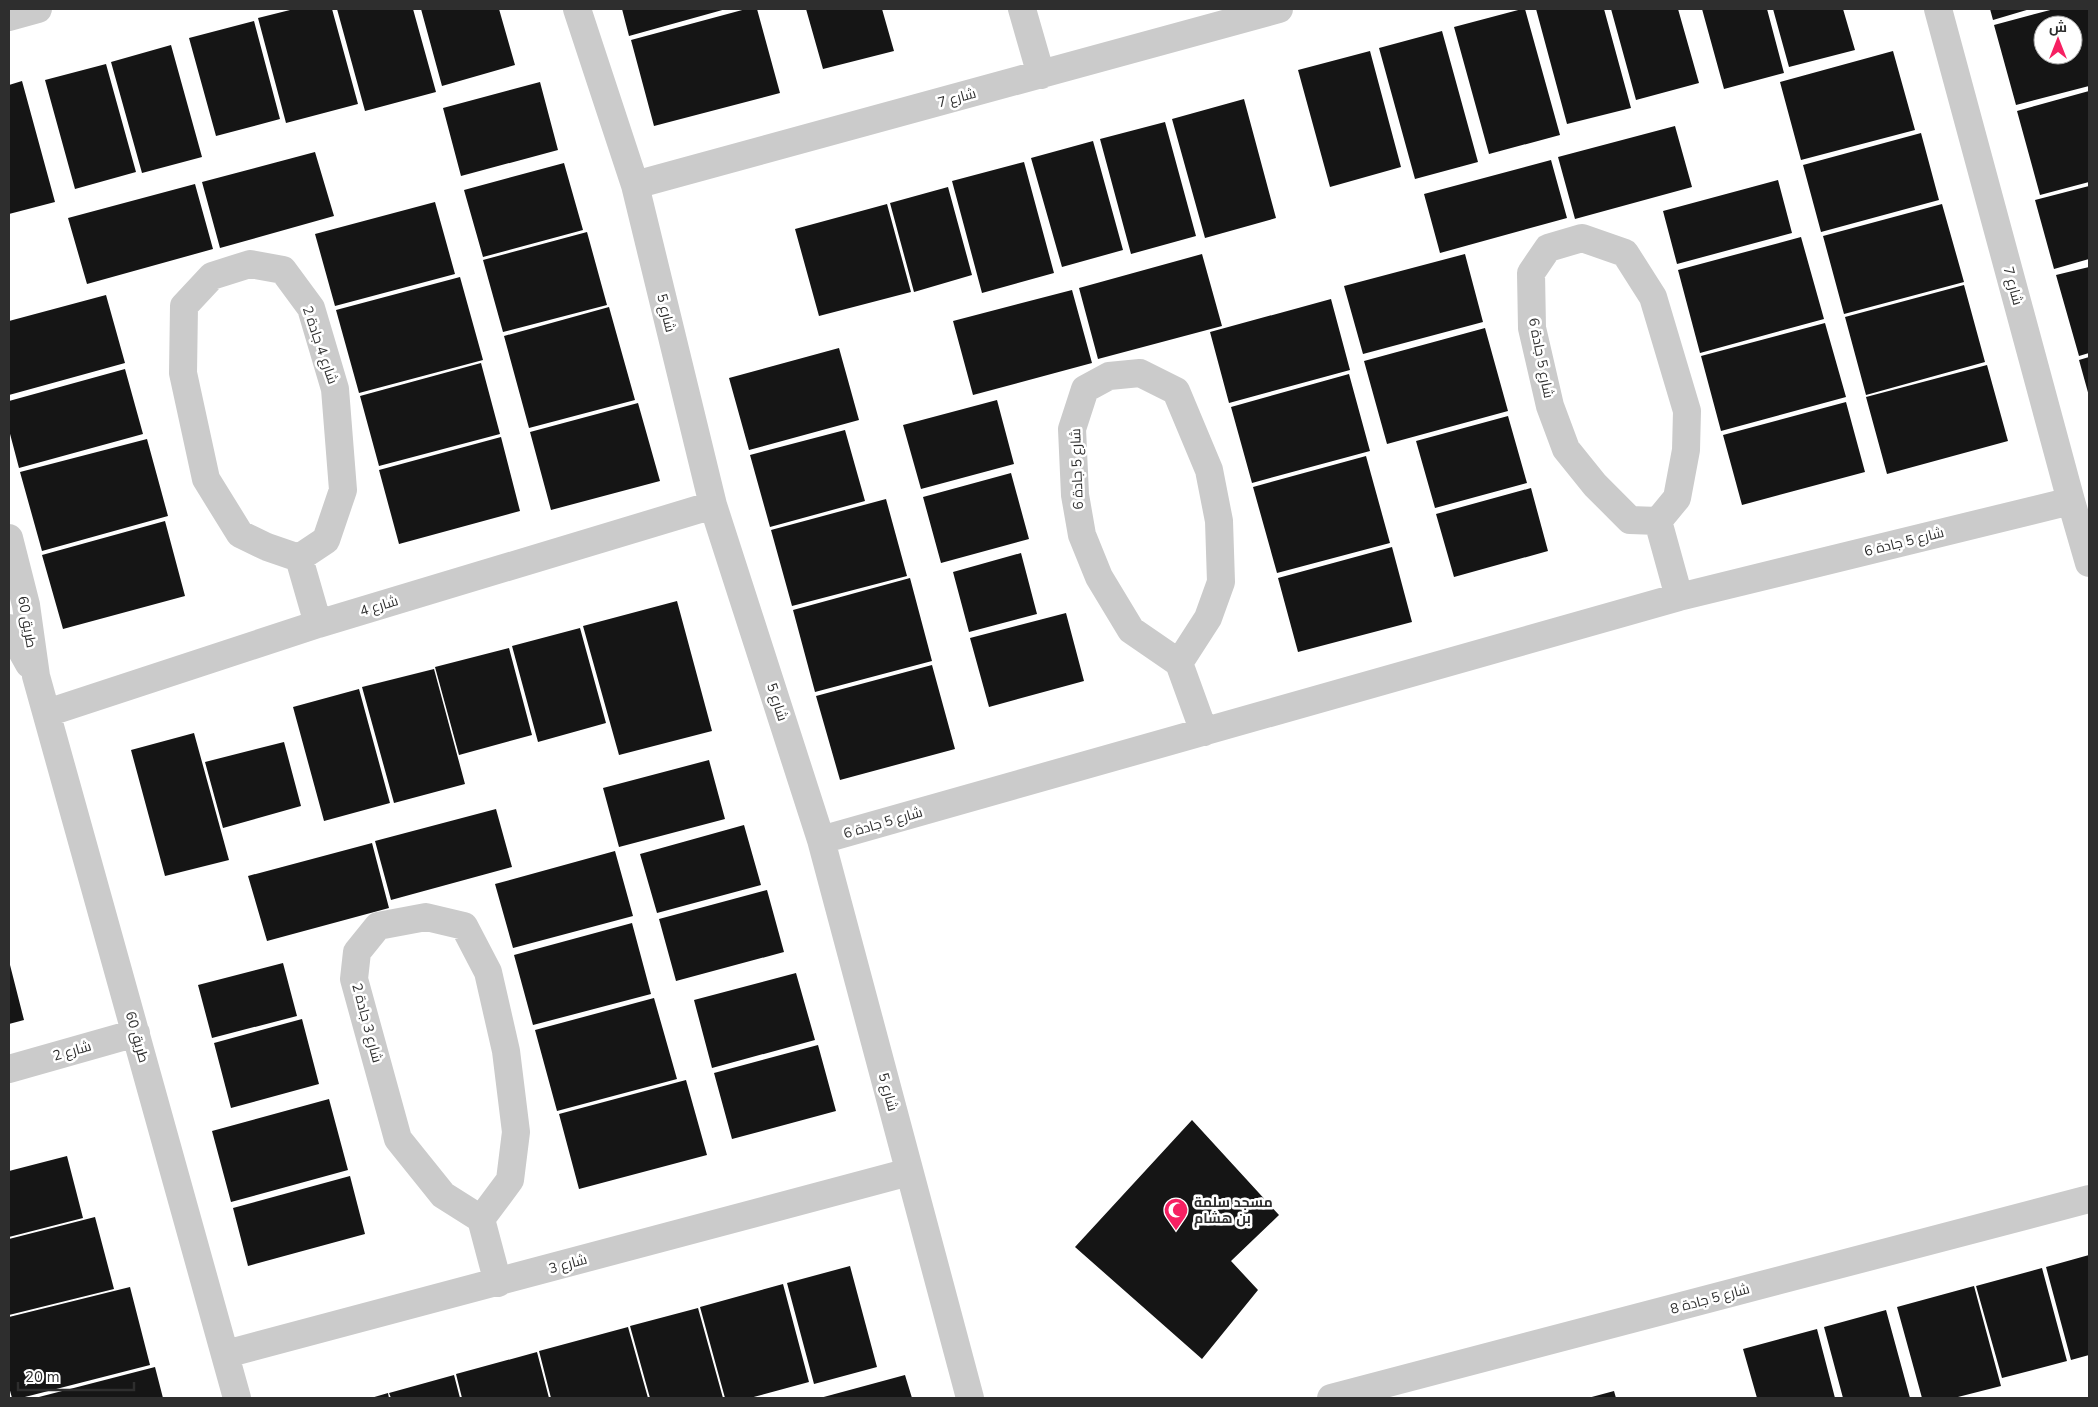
<svg xmlns="http://www.w3.org/2000/svg" width="2098" height="1407" font-family="'Nunito Sans',Cairo,sans-serif">
<rect width="100%" height="100%" fill="#fff"/>
<!-- building -->
<path fill="#151515" fill-rule="evenodd" d="M294 9H332L358 104 286 123 258 18Z
M337 9H413L436 92 365 111Z
M421 9H499L515 65 442 86Z
M622 9H726L629 36Z
M746 9H757L780 93 654 126 631 40Z
M806 9H882L894 51 823 69Z
M1522 9H1525L1560 135 1489 154 1454 27Z
M1536 9H1604L1631 108 1567 124Z
M1611 9H1678L1699 83 1636 100Z
M1702 9H1767L1784 73 1724 89Z
M1773 9H1843L1855 50 1789 67Z
M1990 9H2030L1993 20Z
M2054 9H2089V86L2016 105 1994 25ZM2043 25H2073V55H2043Z
M254 21 280 119 216 136 189 38Z
M1442 31 1478 162 1415 179 1379 48Z
M171 45 202 157 142 173 111 62Z
M1370 51 1401 167 1330 187 1298 70Z
M1893 51 1915 130 1801 160 1780 82Z
M106 64 136 172 75 189 45 80Z
M22 81 55 202 9 214V85Z
M540 82 558 150 461 176 443 108Z
M2089 91V182L2040 195 2017 111Z
M1244 99 1276 218 1205 238 1172 119Z
M1165 122 1196 236 1131 254 1100 139Z
M1675 126 1692 187 1575 219 1558 157Z
M1921 133 1939 200 1821 232 1803 165Z
M1093 141 1123 250 1062 267 1031 158Z
M315 152 334 216 220 248 202 182Z
M1551 160 1567 218 1440 253 1424 194Z
M1024 162 1054 273 982 293 952 181Z
M564 163 583 230 483 257 464 190Z
M1778 180 1792 233 1677 264 1663 211Z
M195 184 213 249 87 284 68 218Z
M2089 186V259L2054 269 2035 200Z
M948 187 972 275 914 292 890 203Z
M435 202 455 274 335 306 315 234Z
M887 204 911 292 819 316 795 229Z
M1942 204 1964 282 1844 314 1823 236Z
M587 232 607 305 503 332 483 260Z
M1801 237 1824 319 1700 353 1678 270Z
M1202 254 1222 326 1098 359 1079 288Z
M1465 254 1483 322 1363 354 1344 286Z
M2089 267V353L2079 356 2056 275Z
M460 277 483 360 359 393 336 310Z
M1964 285 1985 362 1866 395 1845 317Z
M1072 290 1092 363 973 395 953 321Z
M106 295 125 363 9 395V321Z
M1331 299 1350 370 1229 403 1210 332Z
M609 307 635 400 529 428 504 336Z
M1825 323 1846 397 1721 431 1701 356Z
M1485 328 1508 411 1387 444 1364 361Z
M839 348 859 420 749 450 729 378Z
M2089 357V396L2079 360Z
M481 363 500 434 379 466 360 396Z
M1987 365 2008 441 1887 474 1866 397Z
M125 369 143 434 19 468 9 430V401Z
M1349 374 1370 451 1252 483 1231 407Z
M997 400 1014 464 921 489 903 425Z
M1846 402 1865 472 1742 505 1723 435Z
M638 403 660 481 551 510 530 432Z
M1508 416 1527 483 1435 508 1416 441Z
M845 430 865 501 770 527 750 455Z
M501 437 520 511 399 544 379 470Z
M147 439 168 516 42 551 20 472Z
M1366 456 1390 543 1277 573 1253 487Z
M1011 473 1029 539 941 563 923 497Z
M1531 488 1548 551 1454 577 1436 514Z
M886 499 907 576 792 606 771 530Z
M165 521 185 596 63 629 42 555Z
M1392 547 1412 622 1298 652 1278 578Z
M1021 553 1037 614 969 632 953 572Z
M910 578 932 661 815 692 793 610Z
M677 601 712 731 619 755 583 626Z
M1066 613 1084 681 989 707 970 638Z
M580 628 606 723 538 742 512 646Z
M509 648 532 735 459 755 435 667Z
M932 665 955 749 840 780 816 696Z
M434 669 465 784 394 803 362 687Z
M359 689 390 803 324 821 293 707Z
M194 733 229 860 165 876 131 750Z
M284 742 301 806 223 828 205 762Z
M709 760 725 819 619 847 603 788Z
M496 809 512 867 391 900 375 841Z
M744 825 761 885 657 913 640 854Z
M372 843 389 908 267 941 248 876Z
M615 851 633 916 513 948 495 884Z
M767 890 784 952 676 981 659 919Z
M632 923 651 994 533 1025 514 955Z
M9 961 24 1020 9 1024Z
M283 963 297 1016 212 1038 198 985Z
M796 973 815 1040 712 1068 694 1000Z
M654 998 677 1079 557 1111 535 1030Z
M302 1019 319 1084 231 1108 214 1043Z
M818 1045 836 1111 732 1139 714 1073Z
M686 1080 707 1155 579 1189 559 1114Z
M329 1099 348 1170 231 1202 212 1131Z
M1192 1120 1279 1215 1231 1261 1258 1290 1202 1359 1075 1247Z
M67 1156 83 1218 9 1237V1171Z
M350 1176 365 1234 248 1266 233 1208Z
M95 1217 114 1289 9 1315V1239Z
M2089 1255V1355L2071 1360 2046 1267Z
M850 1266 877 1367 814 1384 787 1283Z
M2042 1268 2067 1361 2002 1378 1976 1286Z
M783 1284 809 1382 750 1398H725L700 1307Z
M1974 1286 2001 1386 1954 1398H1922L1897 1307Z
M130 1287 150 1365 21 1398H12L9 1387V1317Z
M698 1308 723 1398H650L630 1326Z
M1886 1310 1910 1398H1843L1824 1327Z
M628 1327 648 1398H551L539 1351Z
M1817 1329 1835 1398H1757L1743 1349Z
M537 1352 549 1398H462L456 1374Z
M155 1367 163 1398H35Z
M454 1375 460 1398H391L389 1393Z
M905 1375 912 1398H820Z
M1614 1391 1616 1398H1588Z
M388 1393 389 1398H371Z"/>
<g fill="none" stroke-linecap="round" stroke-linejoin="round">
<!-- minor -->
<path stroke="#cbcbcb" stroke-width="28" d="M577 9 635 185 713 505 821 840 970 1398
M1022 9 1041 75
M1938 9 2071 501 2089 563
M9 17 38 9
M635 185 1279 9
M1582 238 1625 253 1653 297 1687 411 1686 450 1677 498 1658 521 1630 520 1595 485 1566 449 1550 406 1532 328 1531 273 1548 248Z
M250 264 283 270 311 308 335 389 343 490 326 540 299 558 267 547 240 534 206 479 183 373 184 306 212 276Z
M1140 373 1176 391 1209 470 1219 521 1221 582 1208 618 1179 663 1131 630 1099 577 1082 535 1075 495 1072 429 1085 389 1109 376Z
M1658 521 1679 597
M9 538 26 605 36 676 237 1398
M299 558 318 624
M9 628 29 664
M1179 663 1204 732
M47 713 318 624 713 505
M821 840 1679 597 2071 501
M426 917 464 926 488 972 506 1051 516 1132 510 1180 481 1219 443 1195 398 1139 354 979 357 952 378 926Z
M9 1069 136 1033
M481 1219 498 1283
M226 1354 909 1172
M1331 1398 2089 1199"/>
</g>
<!-- icons -->
<defs>
<symbol id="mosque-pin" viewBox="-11 -11 22 30"><path d="M0 17L-7.5 6A9.5 9.5 0 1 1 7.5 6Z" fill="#f62062" stroke="#fff"/><path d="M3.5-4.9A6 6 0 1 0 3.5 4.9A5 5 0 1 1 3.5-4.9Z" fill="#fff"/></symbol>
</defs>
<g fill-rule="evenodd">
<use href="#mosque-pin" x="1162" y="1196" width="28" height="38"/>
</g>
<g text-anchor="middle" dominant-baseline="central" stroke-width="5" stroke-linejoin="round" paint-order="stroke">
<!-- street labels -->
<g font-size="14" fill="#2e2e2e" stroke="#fff">
<text transform="translate(957 98) rotate(-15)">شارع 7</text>
<text transform="translate(2013 286) rotate(75)">شارع 7</text>
<text transform="translate(666 313) rotate(76)">شارع 5</text>
<text transform="translate(320 345) rotate(71)">شارع 4 جادة 2</text>
<text transform="translate(1541 358) rotate(79)">شارع 5 جادة 6</text>
<text transform="translate(1077 469) rotate(-92)">شارع 5 جادة 6</text>
<text transform="translate(1904 542) rotate(-14)">شارع 5 جادة 6</text>
<text transform="translate(379 606) rotate(-17)">شارع 4</text>
<text transform="translate(27 622) rotate(80)">طريق 60</text>
<text transform="translate(777 702) rotate(72)">شارع 5</text>
<text transform="translate(883 823) rotate(-16)">شارع 5 جادة 6</text>
<text transform="translate(367 1023) rotate(75)">شارع 3 جادة 2</text>
<text transform="translate(137 1037) rotate(74)">طريق 60</text>
<text transform="translate(72 1051) rotate(-16)">شارع 2</text>
<text transform="translate(888 1092) rotate(75)">شارع 5</text>
<text transform="translate(568 1264) rotate(-15)">شارع 3</text>
<text transform="translate(1710 1299) rotate(-15)">شارع 5 جادة 8</text>
</g>
<!-- poi labels -->
<g font-size="14" font-weight="bold" fill="#2e2e2e" stroke="#fff" text-anchor="start">
<text x="1194" y="1202">مسجد سلمة<tspan x="1194" dy="16">بن هشام</tspan></text>
</g>
</g>
<!-- border -->
<rect width="2098" height="1407" fill="none" stroke="#2e2e2e" stroke-width="20"/>
<!-- north arrow -->
<g transform="translate(2058 40)"><circle r="24" fill="#ffffff" stroke="#ababab"/>
<path d="M0-4L9 19L0 12L-9 19Z" fill="#f62062"/>
<text y="-8" font-size="14" font-weight="bold" text-anchor="middle" fill="#2e2e2e">ش</text>
</g>
<!-- scale -->
<path d="M18 1382v8h116v-8" fill="none" stroke="#2e2e2e" stroke-width="2.5"/>
<text x="25" y="1382" font-size="15" fill="#2e2e2e" stroke="#ffffff" stroke-width="4" paint-order="stroke">20 m</text>
</svg>
